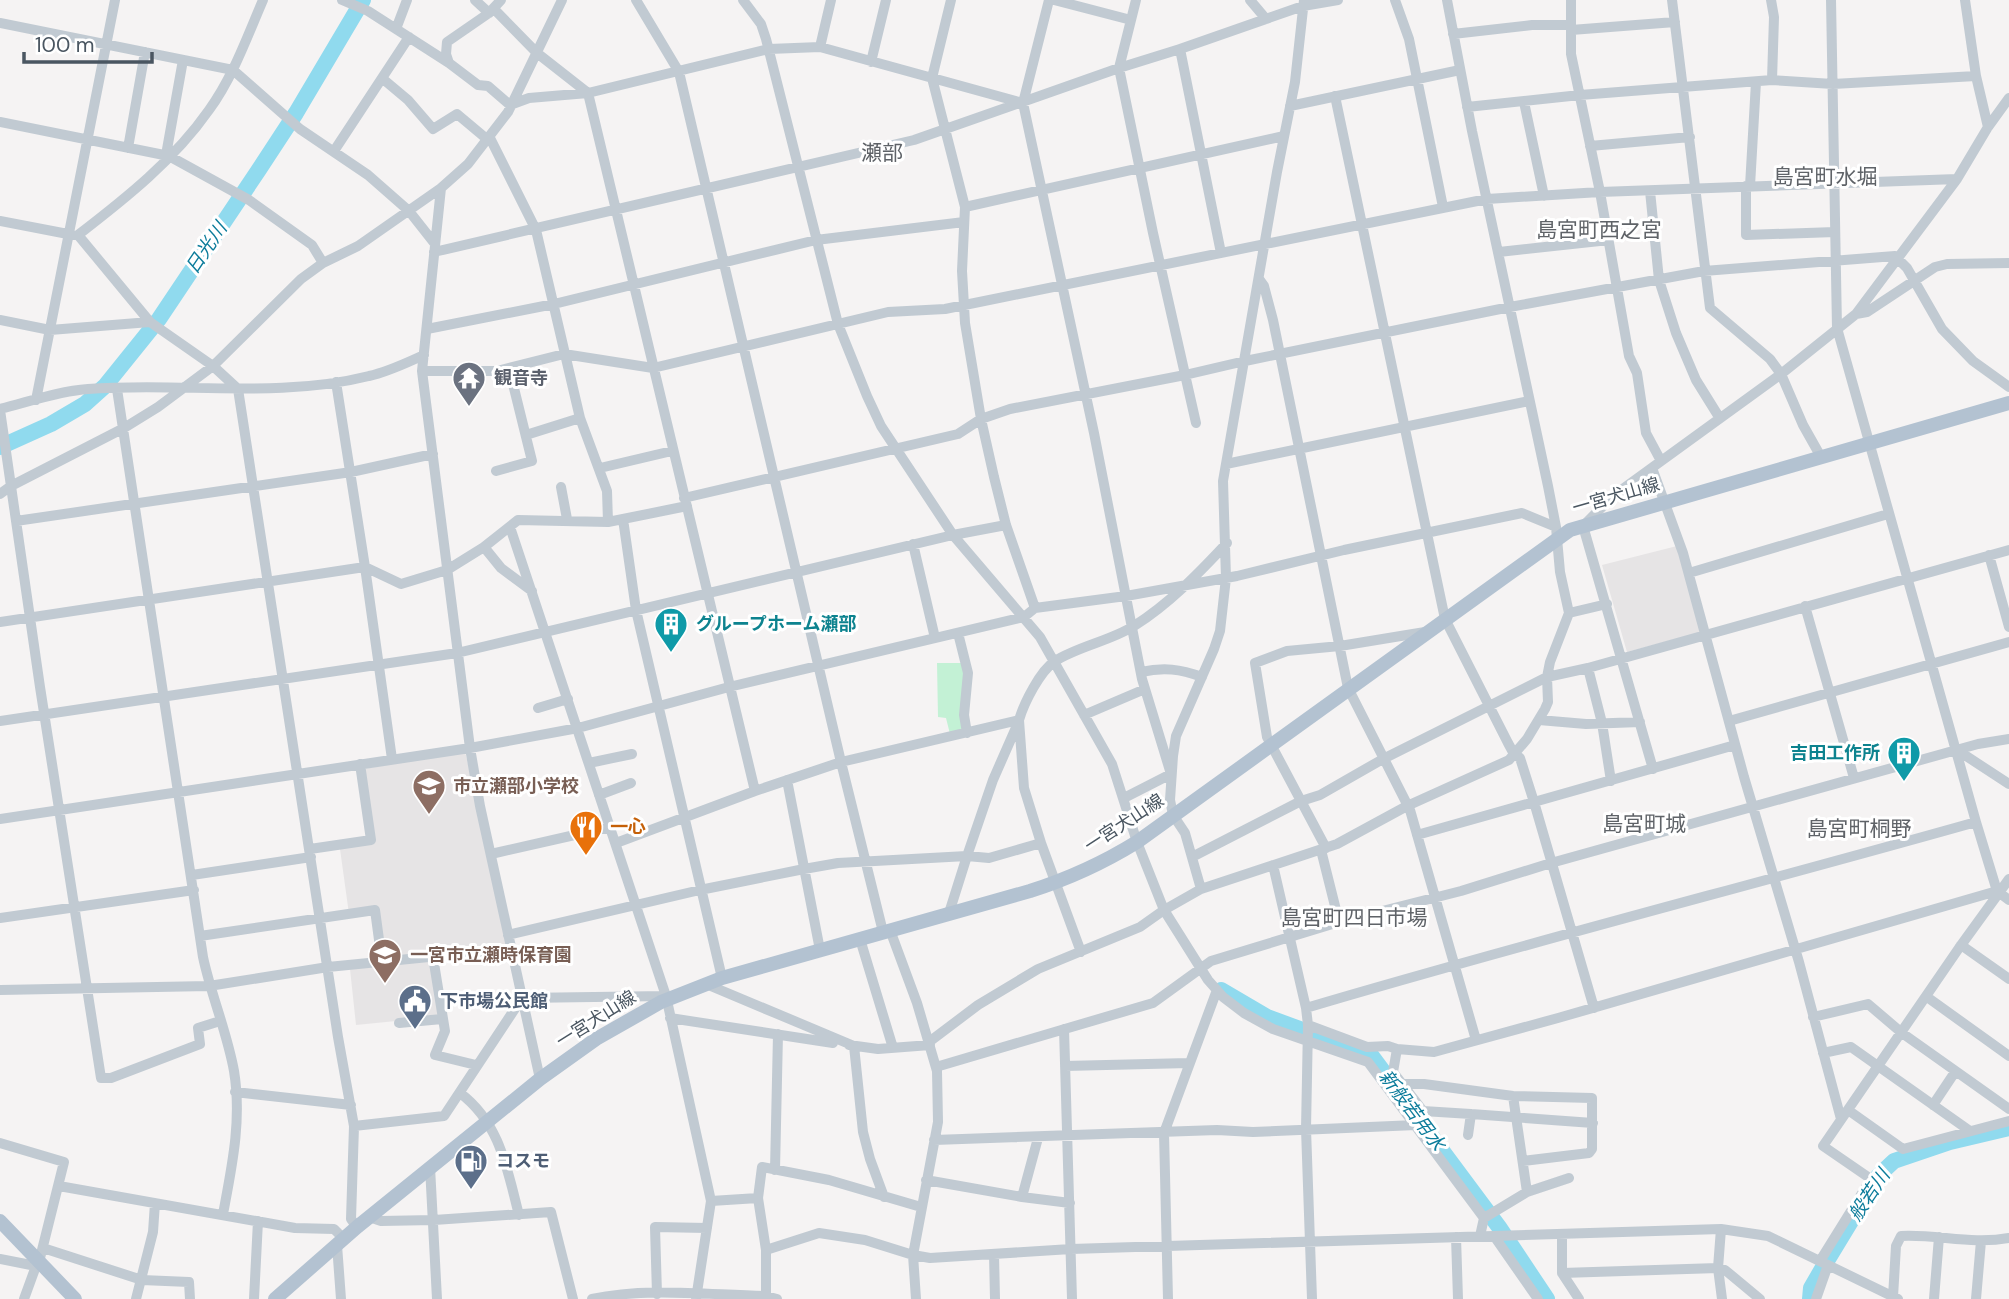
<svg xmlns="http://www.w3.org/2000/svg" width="2009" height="1299" font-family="'DM Sans','Noto Sans JP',sans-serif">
<rect width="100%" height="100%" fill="#f5f3f3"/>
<!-- education -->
<path fill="#e6e4e5" d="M1677 546 1701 632 1627 652 1602 565Z
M463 751 466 755 506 943 503 947 382 962 375 910 349 914 340 849 373 841 364 769Z
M429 961 439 1014 436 1017 356 1025 350 969Z"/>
<!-- green -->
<path fill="#c3f1d5" d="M937 663H966L964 731 950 734 946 718 938 717Z"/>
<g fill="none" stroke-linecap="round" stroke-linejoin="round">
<!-- river -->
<path stroke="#90daee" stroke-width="16" d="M0 447 51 424 85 404 105 386 159 319 258 171 296 113 363 0
M1221 990 1267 1017 1371 1055 1499 1227 1547 1299
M1810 1299 1811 1288 1822 1269 1879 1175 1894 1161 1950 1142 2009 1128"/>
<!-- minor -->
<path stroke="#c1cad2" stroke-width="10" d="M342 0 368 11 449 63
M475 0 489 13
M501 0 489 13 447 42 446 54 449 63 478 85 488 86 510 105 529 98 588 93 769 49 820 47 1023 103
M636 0 679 72 841 762 883 932
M743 0 761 24 766 39 838 324 867 396 881 426 953 535 1040 637 1112 764 1137 842 1164 910 1208 980 1223 997 1244 1013 1273 1029 1368 1062 1484 1218 1480 1236
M1049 0 1023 103 1094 433 1142 679 1171 774 1124 798
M1054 0 1131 20
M1136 0 1119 68 1153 233 1196 423
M1250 0 1266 19
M1395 0 1409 39 1443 207
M1571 0V54L1600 192 1629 356 1637 373 1646 433 1661 461
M1672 0 1710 308 1770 359 1781 374 1803 425 1821 457
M1771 0 1774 17 1772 80
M1831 0 1837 328 1976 822 1997 891 2009 900
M1965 0 1976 76 1988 127
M494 9 537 53 588 93 755 791
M0 23 233 70 300 129 368 175 409 211 435 244
M396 29 407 0
M1571 30 1675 22
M1453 34 1532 25H1571
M820 47 831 0
M1180 49 1303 6 1338 0
M871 62 886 0
M383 79 408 100 433 129 457 114 488 140
M1335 96 1445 619 1508 743 1514 754 1520 758 1534 802 1417 835
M1524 102 1544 196
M1290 106 1460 70
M1467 107 1580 95 1772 80 1833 84 1976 76
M0 122 169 156 249 200 312 245 323 263
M490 138 536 230 580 418 607 491 608 522
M1590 146 1690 137
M128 148 145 52
M334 151 409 37
M166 155 183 60
M1746 186V235L1835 232
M1750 186 1756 82
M1650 191 1659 280 1676 333 1696 380 1719 417
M965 207 1284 136
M0 221 73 235
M434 252 914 140 1119 68 1180 49 1221 253
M1499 252 1609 240
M1259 279 1264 286 1273 320 1348 688 1410 810 1476 1040
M1856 314 1867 312 1935 267 1947 264 2009 263
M0 320 50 330 150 322 213 366 238 389 338 1037 354 1126 351 1219 357 1227
M150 322 78 235C126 198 174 160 209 110 233 77 247 37 263 0
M427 329 554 304 816 240 964 222
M422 371H497L564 354 653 368 888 312 945 309 1487 199 1600 192 1957 179
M336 382 365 567 392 759
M117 389 203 957C211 995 227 1032 234 1071 242 1120 232 1166 223 1214
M36 400 115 0
M0 409C28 402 59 391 88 389 181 382 278 399 369 376 388 372 406 363 424 355
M0 410 40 687 101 1078H111L200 1044 198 1028 220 1021
M526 435 580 418
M1226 464 1529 401
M600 468 672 451
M1652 468 1683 553 1744 777 1799 962 1841 1119
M496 471 532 461 509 368
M561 487 567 519
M0 494 11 486 124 428 158 407 213 366 301 279 323 263 358 246 441 188
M684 498 958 434 981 419 1010 409 1185 375 1245 361 1510 307 1704 271 1895 256 1907 268 1942 329 1973 361 2009 387
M623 519 636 610 722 978
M16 521 351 472 433 454
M510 527 666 996 711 1201 696 1299
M913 544 935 638
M484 547 501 568 532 591
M1989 555 2009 627
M1689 573 1888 514
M1805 606 1854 778
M1035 608 1126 596 1237 576 1344 550 1522 513 1556 527
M1569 613 1607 604
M0 622 358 568 365 567 401 584 447 570 484 547 518 520 608 522 687 506
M958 633 968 673 964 715 967 733
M1588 668 1602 723 1611 781
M1141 672C1164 667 1180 669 1202 677
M538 708 568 699
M1084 715 1145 689
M1539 720 1586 724 1640 722
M0 721 457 653 953 535 1006 525
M1729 721 2009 642
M1018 723 993 780 967 856 989 858 1041 843
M1957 750 2009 784
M589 763 632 754
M1653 769 1583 526 1613 496 1781 374 1856 314 1957 179 1988 127 2009 98
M787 780 820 950
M599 795 631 783
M0 819 470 748 578 728 729 687 1024 617 1035 608 1006 525 994 477 981 419 965 323 962 271 965 207 932 78 951 0
M616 843 755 791 841 762 1019 720
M1326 848 1267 737 1255 663 1287 651 1340 646 1425 632
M310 849 371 840 360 764
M1321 850 1339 922
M491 854 610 827
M1192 857 1301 801 1320 795 1383 759 1547 677 1588 668 2009 550
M1273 865 1306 1008 1308 1025 1306 1129 1312 1299
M192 875 311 857
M1201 889 1185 833 1173 815 1170 800 1173 756 1176 736 1214 649 1220 631 1226 578 1223 481 1277 172 1295 82 1304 0
M0 918 194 890
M890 930 917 1003 937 1071 938 1122 913 1255 916 1299
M508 935 700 890 804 869 838 863 967 856 949 913
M200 936 375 910 382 962
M860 939 893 1048
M1961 945 2009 979
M1081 952 1041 843 1024 788 1019 720C1024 703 1040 671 1055 661 1079 646 1110 641 1134 626 1169 604 1199 573 1227 543
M433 957 445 1031 435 1055 476 1065
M706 984 854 1046 863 1132 870 1159 884 1197
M0 990 209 986 328 967 511 949
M1927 997 2009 1056
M1306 1008C1528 942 1753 885 1976 822
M1594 1008 1534 802 1735 745
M1813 1017 1868 1004 1902 1033 2009 1109
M670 1018 833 1043
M399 1023 442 1019
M1308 1025 1367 1047 1388 1046 1397 1049
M1064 1029 1072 1299
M929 1042 978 1005 1038 969 1140 927 1164 910 1201 889 1337 844 1407 806 1509 760 1527 739 1545 709 1548 702 1547 677 1550 662 1569 613 1560 572 1556 527 1548 486 1472 131 1447 0
M849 1045 878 1049 930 1045
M1823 1053 1851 1047 1970 1131
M1065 1066 1189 1063
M936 1067 1153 1003 1211 961 1339 922 1461 891 1551 863 1978 744 2009 739
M540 1079 480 806 470 748 422 371 441 188 468 164 508 112 562 0
M1401 1084H1424L1513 1096 1592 1098V1149L1589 1153 1523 1161
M235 1092 351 1105
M460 1093C500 1123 507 1169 519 1215
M1513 1096 1527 1192
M1933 1105 1955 1072
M1848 1110 1903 1149 2009 1121
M1471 1114 1593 1123
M354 1126 444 1116 522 998 666 996
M1468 1135 1471 1114 1423 1111 1393 1072 1397 1049 1434 1052 1558 1018 1997 891
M934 1140 1217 1130 1253 1132 1416 1125
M0 1143 64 1162 39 1262 36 1266 0 1259
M430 1167 437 1299
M775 1170 778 1034
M926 1180 1022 1197 1038 1138
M59 1186 295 1228 334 1229 344 1239
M1022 1197 1070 1203
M711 1201 758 1198
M369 1217 381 1221 434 1220 551 1212 573 1299
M1484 1218 1527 1192 1569 1178
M1721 1229 1718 1268 1722 1299
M1562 1234V1273L1579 1299
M1494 1236 1538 1299
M1456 1237 1458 1299
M337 1245 341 1299
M43 1248 142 1280 189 1282 190 1299
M766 1250 819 1233 865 1240 913 1255 930 1258 1071 1249 1721 1229 1768 1236 1898 1299
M994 1254 995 1299
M1820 1261 1871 1179 1823 1146 1959 948 2009 879
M1562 1273 1718 1268 1725 1270 1760 1299
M657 1294 655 1227 707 1228
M766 1296V1250L758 1198 762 1167 829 1180 921 1207
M1893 1297 1896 1246 1901 1236C1937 1234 1972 1245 2009 1238
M24 1299 36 1266
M136 1299 153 1232 155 1203
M254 1299 258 1221
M592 1299C647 1287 709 1295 766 1296L777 1299
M1168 1299 1164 1133 1217 990
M1816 1299 1828 1265
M1934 1299 1939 1237
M1976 1299 1981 1241"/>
<!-- major -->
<path stroke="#b3c2d1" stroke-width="14" d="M0 1221 75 1299
M275 1299 357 1227 540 1079 596 1039 661 1002 722 978 1030 891C1068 879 1103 863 1137 842L1570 530 2009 403"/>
</g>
<!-- icons -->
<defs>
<symbol id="temple-pin" viewBox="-11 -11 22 30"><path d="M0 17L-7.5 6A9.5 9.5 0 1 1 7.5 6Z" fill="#6b7280" stroke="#fff"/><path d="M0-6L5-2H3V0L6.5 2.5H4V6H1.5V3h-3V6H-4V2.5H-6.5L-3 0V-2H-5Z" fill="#fff"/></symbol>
<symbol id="building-pin" viewBox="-11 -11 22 30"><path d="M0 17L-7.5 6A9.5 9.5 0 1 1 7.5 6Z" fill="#0f9aa8" stroke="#fff"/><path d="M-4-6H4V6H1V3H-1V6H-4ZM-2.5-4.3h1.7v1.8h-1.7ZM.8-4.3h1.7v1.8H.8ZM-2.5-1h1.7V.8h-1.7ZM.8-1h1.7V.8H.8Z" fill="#fff"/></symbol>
<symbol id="school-pin" viewBox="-11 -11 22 30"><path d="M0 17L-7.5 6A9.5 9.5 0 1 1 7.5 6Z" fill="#8d6e63" stroke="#fff"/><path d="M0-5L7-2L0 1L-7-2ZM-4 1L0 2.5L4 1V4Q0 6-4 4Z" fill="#fff"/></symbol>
<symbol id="restaurant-pin" viewBox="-11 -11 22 30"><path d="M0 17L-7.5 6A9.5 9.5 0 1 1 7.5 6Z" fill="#e8710a" stroke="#fff"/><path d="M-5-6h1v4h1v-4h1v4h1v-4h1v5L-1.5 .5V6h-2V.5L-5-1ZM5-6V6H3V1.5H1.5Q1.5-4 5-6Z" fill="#fff"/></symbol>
<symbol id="civic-pin" viewBox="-11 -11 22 30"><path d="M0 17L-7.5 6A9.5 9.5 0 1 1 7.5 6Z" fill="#5c6f8a" stroke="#fff"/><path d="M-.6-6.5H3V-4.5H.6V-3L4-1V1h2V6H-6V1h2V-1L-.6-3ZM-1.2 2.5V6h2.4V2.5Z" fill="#fff"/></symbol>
<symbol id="fuel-pin" viewBox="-11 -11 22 30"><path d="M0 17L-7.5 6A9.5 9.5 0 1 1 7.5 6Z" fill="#5c6f8a" stroke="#fff"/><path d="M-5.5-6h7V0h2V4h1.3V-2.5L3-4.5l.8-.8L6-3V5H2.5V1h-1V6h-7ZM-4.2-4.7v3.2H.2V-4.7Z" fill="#fff"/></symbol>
</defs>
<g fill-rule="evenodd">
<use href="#temple-pin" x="450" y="359" width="38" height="52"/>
<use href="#building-pin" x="652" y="605" width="38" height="52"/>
<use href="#building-pin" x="1885" y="734" width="38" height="52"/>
<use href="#school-pin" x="410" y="767" width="38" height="52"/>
<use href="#restaurant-pin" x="567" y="808" width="38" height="52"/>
<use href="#school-pin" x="366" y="936" width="38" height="52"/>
<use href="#civic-pin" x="396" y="982" width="38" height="52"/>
<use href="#fuel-pin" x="452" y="1142" width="38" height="52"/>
</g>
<g text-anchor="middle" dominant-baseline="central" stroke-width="6" stroke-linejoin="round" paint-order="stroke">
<!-- worship labels -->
<g font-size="18" font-weight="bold" fill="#5b616d" stroke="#fff" text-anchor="start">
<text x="494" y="378">観音寺</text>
</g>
<!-- street labels -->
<g font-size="18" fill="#4a5661" stroke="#fff">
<text transform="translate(1616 496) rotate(-16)">一宮犬山線</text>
<text transform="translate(1124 823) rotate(-33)">一宮犬山線</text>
<text transform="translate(596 1019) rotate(-32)">一宮犬山線</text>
</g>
<!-- culture labels -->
<g font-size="18" font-weight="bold" fill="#0d838f" stroke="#fff" text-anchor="start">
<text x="696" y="624">グループホーム瀬部</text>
<text x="1880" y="753" text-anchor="end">吉田工作所</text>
</g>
<!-- education labels -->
<g font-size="18" font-weight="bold" fill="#785e54" stroke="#fff" text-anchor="start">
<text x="453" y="786">市立瀬部小学校</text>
<text x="410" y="955">一宮市立瀬時保育園</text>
</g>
<!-- food labels -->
<g font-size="18" font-weight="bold" fill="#c56008" stroke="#fff" text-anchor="start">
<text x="610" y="827">一心</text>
</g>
<!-- service labels -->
<g font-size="18" font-weight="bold" fill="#4e5e75" stroke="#fff" text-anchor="start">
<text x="440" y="1001">下市場公民館</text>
<text x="496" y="1161">コスモ</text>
</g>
<!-- water labels -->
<g font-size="19" font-style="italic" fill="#0c7c9b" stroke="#fff">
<text transform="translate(206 248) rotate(-56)">日光川</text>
<text transform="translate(1412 1110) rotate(53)">新般若用水</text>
<text transform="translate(1869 1195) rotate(-56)">般若川</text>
</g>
<!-- quarter labels -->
<g font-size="21" fill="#5f6368" stroke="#fff">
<text x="882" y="153">瀬部</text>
<text x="1825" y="177">島宮町水堀</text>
<text x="1599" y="230">島宮町西之宮</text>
<text x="1644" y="824">島宮町城</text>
<text x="1859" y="829">島宮町桐野</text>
<text x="1354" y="918">島宮町四日市場</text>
</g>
</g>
<!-- scale -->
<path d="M24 52v10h128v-10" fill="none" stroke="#4a5661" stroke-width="3.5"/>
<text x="35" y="52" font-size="21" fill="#4a5661" stroke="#ffffff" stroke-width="5" paint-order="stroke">100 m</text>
</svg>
